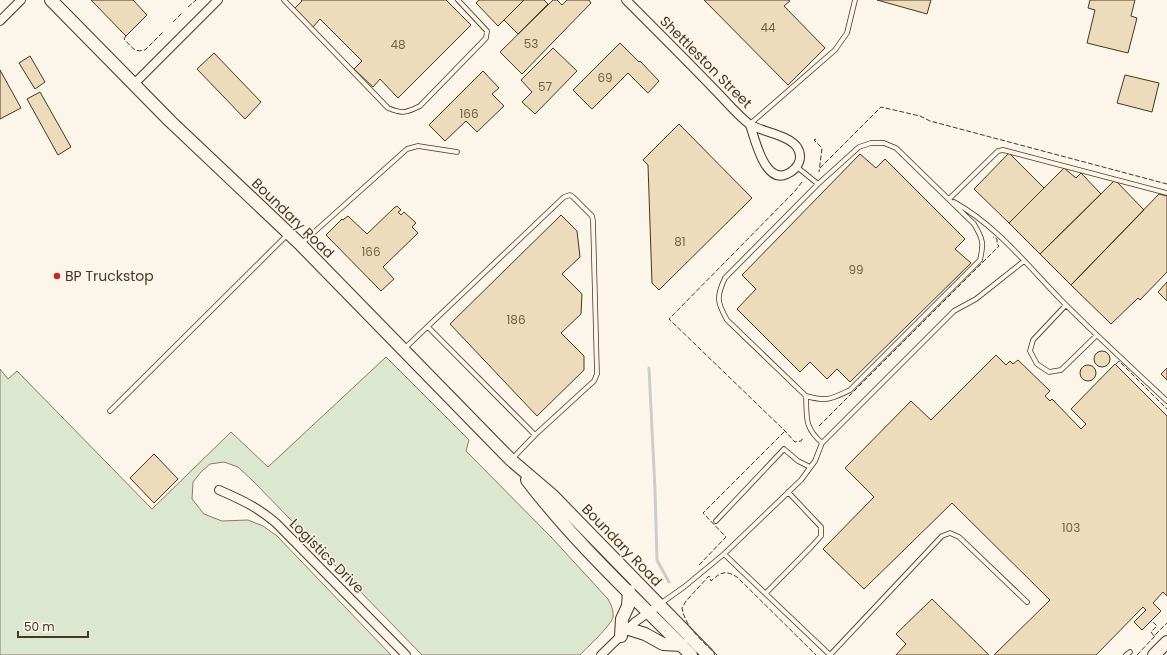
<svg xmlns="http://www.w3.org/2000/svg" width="1167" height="655" font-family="Poppins,sans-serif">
<rect width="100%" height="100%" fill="#fbf6e9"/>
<!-- green -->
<path fill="#dce7d0" stroke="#887966" d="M386 357 469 440 466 451 552 538 608 599C611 605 614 610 613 617 611 626 587 647 580 655H422L254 482 238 467 224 462 210 464 201 472 193 482 192 499 204 514 222 521 248 520 263 526 277 536 391 655H0V369L8 379 17 371 152 509 231 432 268 467Z"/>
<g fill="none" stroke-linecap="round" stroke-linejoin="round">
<!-- stream -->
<path stroke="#c9cecd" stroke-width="3" d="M649 368 655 490 657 560 669 582"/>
</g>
<!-- building -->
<path fill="#ecdcbc" stroke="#4a3520" d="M91 0H133L147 15 126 36Z
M301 0H446L471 25 398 98 380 79 373 87 354 69 362 61 320 19 313 27 294 9 302 1Z
M479 0H524L498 26 476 3Z
M524 0H544L548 4 518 34 504 20Z
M553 0H557L562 5 567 0H589L591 3 522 74 500 52Z
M704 0H788L790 1 784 6 825 48 788 85Z
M877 0H931L927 14Z
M1090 0H1135L1131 16 1137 18 1128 53 1087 43 1095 10 1088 8Z
M620 43 639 62 640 61 659 81 648 93 628 73 592 109 573 90Z
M553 48 577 71 535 114 522 102 532 92 521 80Z
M214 53 261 102 245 119 197 69Z
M30 56 45 82 35 89 19 63Z
M0 70 21 108 0 119Z
M483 71 499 88 492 94 504 106 477 132 466 121 445 141 429 125Z
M1125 75 1159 83 1152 112 1117 103Z
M40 92 71 147 58 155 27 99Z
M679 124 752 198 659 290 652 283 648 165 643 160Z
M1009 153 1044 188 1009 223 974 189Z
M860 154 876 168 885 159 965 239 955 249 971 263 850 382 837 369 827 379 810 362 800 372 737 309 756 289 742 275Z
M1064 168 1076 178 1081 173 1101 194 1040 254 1009 223Z
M1115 180 1144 210 1071 285 1040 254Z
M1159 194 1167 196V272L1140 300 1138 298 1111 324 1071 285Z
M397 206 401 210 398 212 401 215 404 212 416 223 412 227 418 233 383 267 394 279 381 291 326 235 342 219 343 220 348 216 367 234 394 208Z
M561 215 577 231 580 257 562 274 582 294 581 314 561 333 584 356V370L537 416 450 324Z
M1167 282V301L1158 292Z
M1094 359a8 8 0 1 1 16 0a8 8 0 1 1-16 0Z
M996 355 1006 365 1010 361 1013 364 1018 360 1050 391 1045 396 1050 401 1052 399 1081 429 1086 424 1071 409 1115 364 1167 416V596L1163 592 1153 603 1161 611 1142 630 1134 622 1146 610 1143 607 1096 655H994L1050 600 952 503 864 589 823 549 874 497 845 468 911 401 931 420Z
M1080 373a8 8 0 1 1 16 0a8 8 0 1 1-16 0Z
M1167 368V380L1161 374Z
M154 454 178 479 154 503 130 478Z
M932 599 989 655H896L906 644 896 634Z"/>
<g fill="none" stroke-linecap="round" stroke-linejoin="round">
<defs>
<path id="service" d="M284 0 388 108C402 114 406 113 420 106L486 38 487 31 458 0
M750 124 835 50 847 33 855 0
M871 143H884L896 148 974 224C983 239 984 243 980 260L850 390C831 399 827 402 806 396L727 320C717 302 716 297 725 278L818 184 859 147Z
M797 167 818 184
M949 199 998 151 1003 150 1167 193
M954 202C999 227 1030 269 1066 305 1099 338 1133 369 1167 401
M302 243 407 149 418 146 457 152
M1066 305 1033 340 1030 351 1037 364 1049 372 1061 370 1097 335
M428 327 535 435
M404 349 564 197 570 195 573 197 592 216 593 221 597 374 594 381 535 435 511 460
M806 396C807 418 804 427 822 443
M110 411 288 234
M716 521 784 449 798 461 810 467
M724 554 830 655
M766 593 813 545 821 536V527L788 492
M660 604 684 587 724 554 801 480 815 461 822 443 954 311 976 299 1024 261
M830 655 942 536 950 533 959 537 1027 602
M1126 655 1130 652"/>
<path id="minor" d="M626 0C656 30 686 60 716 91 724 99 742 120 751 125 763 132 788 135 797 147 804 158 798 169 787 174 765 185 755 139 750 125
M0 21 21 0
M134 84 218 0
M219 490C242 500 257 507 276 523L406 655
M601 655 635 622 659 605"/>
<path id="secondary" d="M51 0 170 121 301 245 511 460 552 495 708 655
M527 480C575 543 635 598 691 655
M629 629 645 634 663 644 682 645
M621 636 622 619 628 606 629 591
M1154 655 1167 642"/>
</defs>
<!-- service casing -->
<use href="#service" stroke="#4a3520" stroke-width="5.5"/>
<!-- minor casing -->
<use href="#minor" stroke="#4a3520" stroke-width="10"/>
<!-- secondary casing -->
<use href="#secondary" stroke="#4a3520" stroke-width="14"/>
<!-- service -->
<use href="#service" stroke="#fbf6e9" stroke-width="4"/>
<!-- minor -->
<use href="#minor" stroke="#fbf6e9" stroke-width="8"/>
<!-- secondary -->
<use href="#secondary" stroke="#fbf6e9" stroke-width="12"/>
<!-- fence -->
<path stroke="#4a3520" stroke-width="1" stroke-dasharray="5 2" stroke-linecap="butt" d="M188 7 196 0
M173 22 182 13
M126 36 124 39C132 47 134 53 145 50L164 31
M816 139 814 140 822 148 819 172
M820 168 881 107 920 116 930 121 1167 184
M802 182 795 191 669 319 785 431 795 442 801 441 803 438
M1116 364 1119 361 1167 409
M819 426 999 246 997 244V239L993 237
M699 565 726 537 703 513 785 431
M1153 622 1157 626 1151 632 1154 636 1167 623
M717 655C703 642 685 627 682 608L686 601 709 576 711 581C721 572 725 570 737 577L816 655
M1137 655 1155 636H1154"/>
</g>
<!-- markers -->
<circle fill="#c62828" stroke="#fbf6e9" stroke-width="1.5" cx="57" cy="276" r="4"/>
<g text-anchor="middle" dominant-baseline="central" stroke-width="3" stroke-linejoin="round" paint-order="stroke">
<!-- number labels -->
<g font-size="12" fill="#725f47">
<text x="768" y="27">44</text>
<text x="531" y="43">53</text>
<text x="398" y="44">48</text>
<text x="605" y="77">69</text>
<text x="545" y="86">57</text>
<text x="469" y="113">166</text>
<text x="680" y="241">81</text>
<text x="371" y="251">166</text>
<text x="856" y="269">99</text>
<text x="516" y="319">186</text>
<text x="1071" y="527">103</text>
</g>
<!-- street labels -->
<g font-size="14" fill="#4a3520" stroke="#fbf6e9">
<text transform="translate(706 62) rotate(45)">Shettleston Street</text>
<text transform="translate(293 218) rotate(44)">Boundary Road</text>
<text transform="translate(622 545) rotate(46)">Boundary Road</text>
<text transform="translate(327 556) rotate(45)">Logistics Drive</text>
</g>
<!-- poi labels -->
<g font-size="14" fill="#4a3520" stroke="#fbf6e9" text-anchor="start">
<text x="65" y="276">BP Truckstop</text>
</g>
</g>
<!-- scale -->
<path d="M18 631v6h70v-6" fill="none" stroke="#4a3520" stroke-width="2"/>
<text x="24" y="631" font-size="12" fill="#4a3520" stroke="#fbf6e9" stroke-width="3" paint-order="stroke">50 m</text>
</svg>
